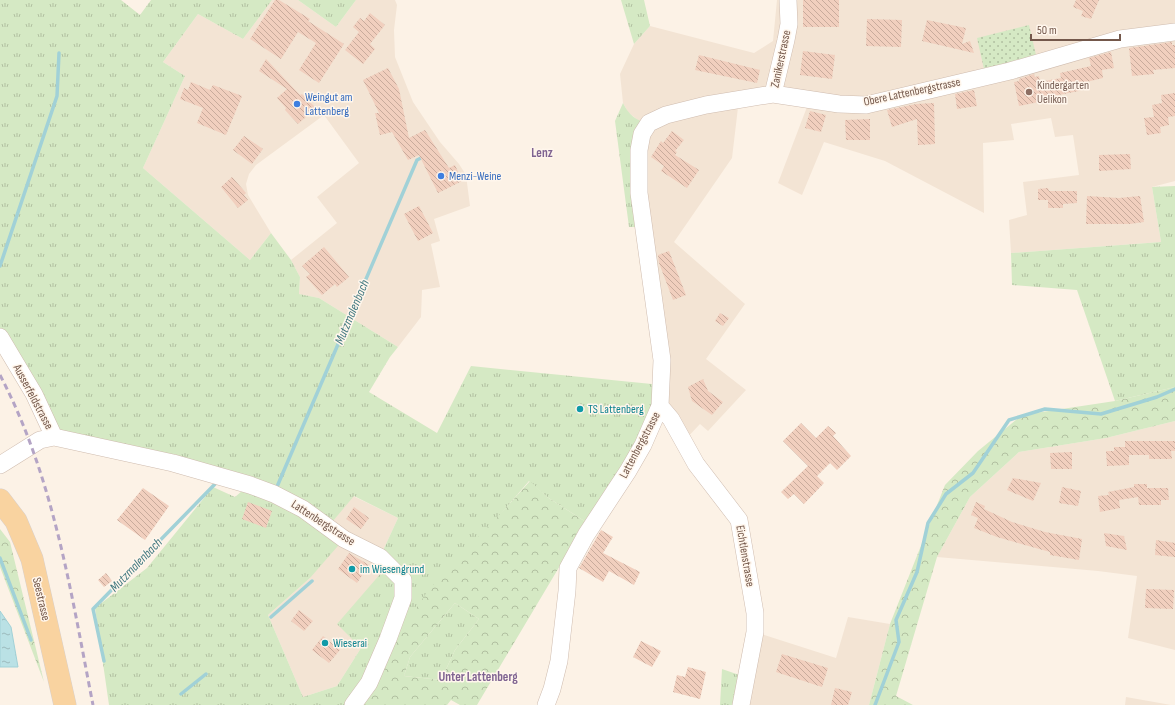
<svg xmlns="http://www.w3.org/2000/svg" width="1175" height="705" font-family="'Sofia Sans Condensed',sans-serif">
<defs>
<pattern id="grass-tufts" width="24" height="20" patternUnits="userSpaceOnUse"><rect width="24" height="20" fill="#d5e9c4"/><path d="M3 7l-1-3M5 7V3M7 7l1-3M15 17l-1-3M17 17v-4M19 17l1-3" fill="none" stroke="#b1c0a1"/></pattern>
<pattern id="forest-crowns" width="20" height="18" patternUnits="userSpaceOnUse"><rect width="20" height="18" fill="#d5e9c4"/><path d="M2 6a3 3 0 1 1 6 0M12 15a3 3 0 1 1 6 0" fill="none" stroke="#b1c0a1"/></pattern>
<pattern id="park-dots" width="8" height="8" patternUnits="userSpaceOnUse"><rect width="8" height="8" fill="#d5e9c4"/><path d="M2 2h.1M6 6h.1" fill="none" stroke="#b1c0a1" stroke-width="1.8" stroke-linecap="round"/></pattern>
<pattern id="water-ripples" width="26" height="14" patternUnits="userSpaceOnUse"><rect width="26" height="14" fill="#bae1e5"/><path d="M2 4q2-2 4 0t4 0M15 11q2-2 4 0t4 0" fill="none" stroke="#9cb9bc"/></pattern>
<pattern id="building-back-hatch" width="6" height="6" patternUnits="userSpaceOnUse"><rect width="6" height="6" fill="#f1cfbe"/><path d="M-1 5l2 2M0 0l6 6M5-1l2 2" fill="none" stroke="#c8ab9c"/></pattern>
</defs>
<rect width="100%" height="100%" fill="#fcf2e6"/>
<!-- residential -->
<path fill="#f3e4d4" d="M272 0H298L336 27 356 0H395L397 5 394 30 395 57 413 102 440 142 459 164 466 175 470 206 434 219 440 241 431 244 440 287 422 290 421 317 398 347 319 298 299 294 300 277 291 260 337 223 317 197 359 163 324 115 256 165 249 174 246 184 248 195 271 233 250 260 143 168 185 76 163 62 198 14 243 39Z
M777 0H1175V181L1152 187 1161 242 1011 253 1009 220 1027 215 1023 182 1079 175 1073 135 1055 137 1051 118 1011 124 1014 140 983 143 984 213 885 161 824 142 802 195 778 183 810 99H739L732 158 674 242 745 304 706 359 746 390 708 431 700 424 684 441 662 385 643 227 648 123 640 122 628 112 623 103 620 74 634 44 650 26 754 53 773 41Z
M1175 421V650L1128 638 1137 576 1098 571 937 557 970 497 1019 452 1106 438Z
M353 496 398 518 380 557 388 565 361 648 337 686 303 697 268 615 310 578 328 527Z
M848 617 890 624 869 705H745L755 632 836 658Z
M1126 697 1171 705H1125Z"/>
<!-- grass -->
<path fill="url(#grass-tufts)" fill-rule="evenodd" d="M0 0H121L140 15 151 0H272L243 39 198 14 163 62 185 76 143 168 250 260 271 233 291 260 300 277 299 294 319 298 398 347 390 357 369 392 437 433 471 366 662 385 631 452 586 522 547 497 529 481 400 632 388 639 353 705H109L95 608 147 568 213 487 235 497 249 485 54 437 0 337ZM354 496 398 518 380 557 388 565 337 624 361 648 337 686 303 697 268 615 310 578 344 539 328 527Z
M298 0H356L336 27Z
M621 0H644L650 26 634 44Z
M623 103C629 115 636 121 649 123L643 227H629L615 121Z
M1175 186V387L1115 401 1077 290 1012 285 1011 253 1161 242 1152 187Z
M455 603 479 619 455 650 441 680 404 676 410 657Z
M722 669 748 678 745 705H720Z"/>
<!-- forest -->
<path fill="url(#forest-crowns)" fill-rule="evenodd" d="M1175 387V421L1106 438 1019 452 970 497 937 557 896 696 913 705H869L890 624 945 485 978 451 1022 415 1115 401Z
M530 481 547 497 586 522 477 705H460L451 700 447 705H353L388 639 400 632 425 595 448 567 493 522ZM455 603 479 619 455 650 441 680 404 676 410 657Z
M0 529 10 542 44 682 0 567Z"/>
<!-- park -->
<path fill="url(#park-dots)" d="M1029 25 1036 55 984 69 977 38Z"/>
<!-- water -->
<path fill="url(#water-ripples)" stroke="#a1d1d7" d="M0 611 11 627 18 667H0Z"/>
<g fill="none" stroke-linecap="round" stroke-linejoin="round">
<!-- stream -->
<path stroke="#a1d1d7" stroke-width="3.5" d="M0 266 57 96 59 53
M276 489 417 160 423 157
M0 558 31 640
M271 617 312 581
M104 661 93 609 216 483
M181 694 206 674
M875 705 899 642 896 620 917 572 928 523 946 494 973 473 1009 420 1045 409 1101 414 1157 397 1175 389"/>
</g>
<!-- building -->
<path fill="url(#building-back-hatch)" d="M275 0H279L310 19 308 21 344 44 319 83 299 70 316 43 298 32 281 59 250 39Z
M803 0H839V27H803Z
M1076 0H1099L1091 19 1081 16 1083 11 1073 7Z
M370 13 385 25 370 44 375 49 363 64 345 50 359 32 353 27 360 18 364 21Z
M867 19 902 20 901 47 866 46Z
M927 20 966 28 962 44 970 41 974 53 922 41Z
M1172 42V45H1175V68L1153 70 1154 74 1132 76 1129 48Z
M803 51 835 55 832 79 800 75Z
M1111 52 1114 68 1102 70 1103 78 1078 84 1079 91 1043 98 1044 101 1019 106 1014 82 1019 81V79L1034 74 1035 77 1039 76 1040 82 1061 78 1060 73 1091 66 1089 58Z
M699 55 760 70 757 83 695 70Z
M266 59 300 95 302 94 316 108 298 124 285 110 286 108 277 98 287 89 259 71Z
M388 68 399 89 409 138 425 130 449 168 455 165 462 181 438 193 419 155 408 160 392 132 380 135 375 113H379L363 80Z
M191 82 210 90 213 85 242 96 226 135 197 123 203 108 180 99 184 88 188 90Z
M974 90 977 106 957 109 955 94Z
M1175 93V116L1168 117 1169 125 1160 127 1161 133 1147 135 1144 118 1154 117 1152 105 1162 103 1161 95Z
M934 103 935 144 918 145 917 119 892 127 887 110 916 104Z
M810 111 826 115 821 132 805 128Z
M870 119V140H846L845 120Z
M672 131 684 140 675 151 677 152 675 155 699 170 687 188 661 171 664 166 651 157 661 141 663 143Z
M244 136 263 149 252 164 233 150Z
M1130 154 1131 169 1099 171V155Z
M232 177 246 193 244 195 248 200 238 208 221 187Z
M1048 188 1049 191H1077V203L1063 204V208H1048V200H1038V189Z
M1087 196 1119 198 1140 196 1144 222 1130 224H1086Z
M419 206 433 233 418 241 404 214Z
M324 247 349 277 337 287 335 284 322 295 306 277 310 274 302 266Z
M669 251 686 295 673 300 659 263 658 255Z
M720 313 729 318 723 326 715 321Z
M703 379 708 391 723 402 712 415 692 401 688 387Z
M801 423 816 438 828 426 836 433 833 436 851 456 837 470 830 463 817 476 824 483 804 504 794 494 788 499 781 492 808 466 783 441Z
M1125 441H1175V451H1171L1172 459H1149V455H1129V465L1107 466 1106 451H1114V447H1125Z
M1072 452V469H1051L1050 453Z
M1013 478 1041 483 1033 501 1007 490Z
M1134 484H1147V488H1168L1169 500H1161V505H1139L1138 497 1119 500 1120 508 1100 512 1098 496 1109 495 1108 492 1134 487Z
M1062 487 1081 491 1078 506 1059 503Z
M143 488 169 506 145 540 117 520Z
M248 502 272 511 266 528 242 519Z
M976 502 985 506 984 509 1012 522 1045 532 1082 539 1079 560 1050 555V552L997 537 974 528 978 518 971 515Z
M354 507 369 518 361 529 346 519Z
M601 530 613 537 603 553 640 572 634 585 609 571 603 582 579 568Z
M1104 533 1124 536 1127 550 1106 546Z
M1156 540 1175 543V557L1155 555Z
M349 553 369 565 357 583 338 569Z
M106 573 112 581 104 587 98 580Z
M1146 589 1174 590 1173 609 1145 608Z
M299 610 313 621 304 631 291 621Z
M323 636 340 650 329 663 312 650Z
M641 641 661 651 652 667 633 657Z
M782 654 828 668 822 687 776 672Z
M688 667 706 672 700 699 673 692 677 675 685 677Z
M835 688 852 692 848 705H831Z"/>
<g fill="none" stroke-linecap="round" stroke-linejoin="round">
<defs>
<path id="minor" d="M773 94 786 40 789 24 788 0
M0 337 34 394 54 437
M660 406 671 419 696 464 739 520 755 613V632L741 705
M0 465 40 440 54 437 173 463 250 485 274 494 303 509 344 539 380 557 403 580V598L388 639 369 683 353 705
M546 705 552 689 559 661 567 591 568 568 586 535 628 471 643 445 660 406 662 360 639 193V150L642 134 649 123 666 115 706 105 773 94 839 104 866 105 1010 71 1120 39 1175 32"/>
<path id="major" d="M0 500 16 521 32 559 65 705"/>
</defs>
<!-- minor casing -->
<use href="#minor" stroke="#cfbcaf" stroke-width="18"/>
<!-- major casing -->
<use href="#major" stroke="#d8d0cd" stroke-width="23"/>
<!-- minor -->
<use href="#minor" stroke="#fff" stroke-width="17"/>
<!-- major -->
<use href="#major" stroke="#f9d3a0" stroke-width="22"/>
<!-- rail -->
<path stroke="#b4a4c5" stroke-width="3" stroke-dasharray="6 4" stroke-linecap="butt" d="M0 375C54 478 71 593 93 705"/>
</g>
<!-- markers -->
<circle fill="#8d6e63" stroke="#fff6ec" stroke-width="1.5" cx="1029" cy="92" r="4"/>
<g fill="#3f7fe0" stroke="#fff6ec" stroke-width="1.5">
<circle cx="297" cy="104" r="4"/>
<circle cx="441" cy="176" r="4"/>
</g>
<g fill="#0f9aa8" stroke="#fff6ec" stroke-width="1.5">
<circle cx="580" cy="409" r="4"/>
<circle cx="352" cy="569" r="4"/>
<circle cx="325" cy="643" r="4"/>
</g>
<g text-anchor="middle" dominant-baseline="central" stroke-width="3" stroke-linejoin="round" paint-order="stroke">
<!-- street labels -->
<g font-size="12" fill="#74584b" stroke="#fff6ec">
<text transform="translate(781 59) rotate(-78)">Zanikerstrasse</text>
<text transform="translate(912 92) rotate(-12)">Obere Lattenbergstrasse</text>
<text transform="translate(33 397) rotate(62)">Ausserfeldstrasse</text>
<text transform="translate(640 445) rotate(-62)">Lattenbergstrasse</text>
<text transform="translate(323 523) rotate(33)">Lattenbergstrasse</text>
<text transform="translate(745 556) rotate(80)">Eichtlenstrasse</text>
<text transform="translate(41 599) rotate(77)">Seestrasse</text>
</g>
<!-- education labels -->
<g font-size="12" fill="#785e54" stroke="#fff6ec" text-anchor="start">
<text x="1037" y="85">Kindergarten<tspan x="1037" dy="14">Uelikon</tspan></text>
</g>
<!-- shop labels -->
<g font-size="12" fill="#366cbe" stroke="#fff6ec" text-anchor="start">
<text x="305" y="97">Weingut am<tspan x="305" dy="14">Lattenberg</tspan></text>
<text x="449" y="176">Menzi-Weine</text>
</g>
<!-- culture labels -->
<g font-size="12" fill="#0d838f" stroke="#fff6ec" text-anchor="start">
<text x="588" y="409">TS Lattenberg</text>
<text x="360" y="569">im Wiesengrund</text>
<text x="333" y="643">Wieserai</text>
</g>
<!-- neighbourhood labels -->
<g font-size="13" font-weight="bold" fill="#7f6391" stroke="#fff6ec">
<text x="542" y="153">Lenz</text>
<text x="478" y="677">Unter Lattenberg</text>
</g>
<!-- water labels -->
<g font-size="13" font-style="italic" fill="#427980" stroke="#fff6ec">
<text transform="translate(352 312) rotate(-67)">Mutzmalenbach</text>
<text transform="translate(136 565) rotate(-46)">Mutzmalenbach</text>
</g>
</g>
<!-- scale -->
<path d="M1031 34v6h89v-6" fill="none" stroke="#74584b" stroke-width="2"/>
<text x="1037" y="34" font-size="12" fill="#74584b" stroke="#fff6ec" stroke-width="3" paint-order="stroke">50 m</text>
</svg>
